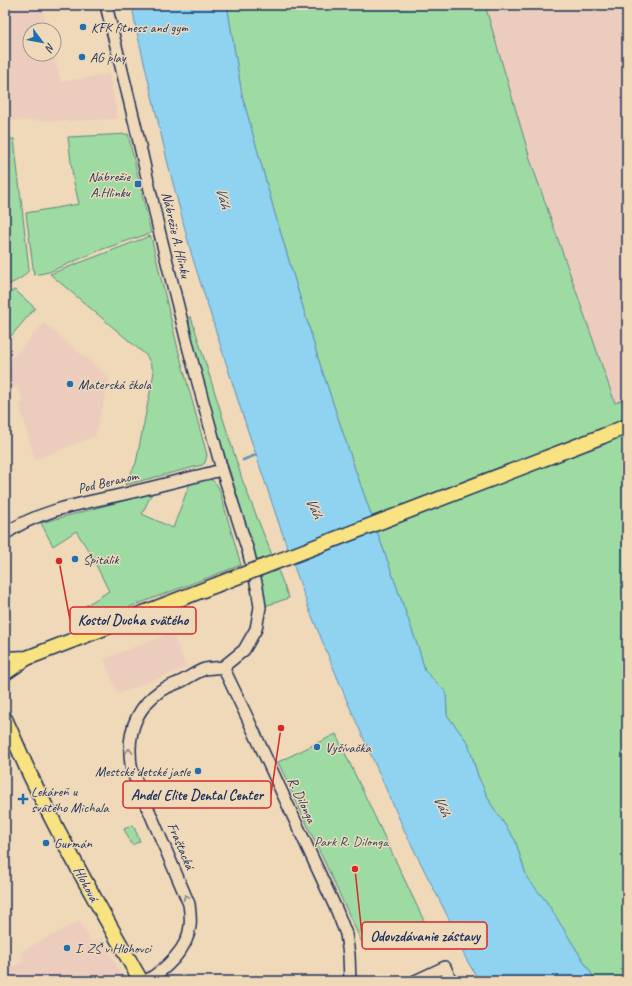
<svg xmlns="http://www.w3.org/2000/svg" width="632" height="986" font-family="Caveat,sans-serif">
<rect width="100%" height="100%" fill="#efd9b8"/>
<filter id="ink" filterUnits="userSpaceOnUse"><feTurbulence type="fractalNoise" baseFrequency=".025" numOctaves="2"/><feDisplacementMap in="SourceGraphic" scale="8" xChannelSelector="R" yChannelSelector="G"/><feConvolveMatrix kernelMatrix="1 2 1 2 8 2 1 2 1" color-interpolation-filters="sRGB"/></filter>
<g filter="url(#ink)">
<!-- built -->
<path fill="#eccdbd" d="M12 5H47L42 7 48 30H30V54H54L61 82 109 74 118 119 68 121 5 120V9Z
M485 5H627V398L615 403 531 162Z
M44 323 110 378 95 436 35 460 19 404 23 402 18 386 9 390 5 380V366Z
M172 632 186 667 118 694 104 659Z
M79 921 92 943 101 938 125 981H5V971L24 961 20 952Z"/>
<!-- green -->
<path fill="#9ddba3" stroke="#5c8580" d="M227 5H485L531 162 615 403 627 398V450L625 451 627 457V981H596L546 901 527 878 515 840 491 804 478 776 468 743 447 715 446 692 425 671 420 653 355 469 319 361 275 214 242 95Z
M128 134 151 233 103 249 49 272 34 275 26 213 79 204 73 178 68 137Z
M5 139H14L29 269C25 278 14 282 5 286Z
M150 236 151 237 179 353 207 455 205 463 202 465 125 485 136 463 154 372 147 356 50 274Z
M15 290 35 308 5 343V295Z
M189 317H191L243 482 289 598 265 606 254 552 196 359 191 339Z
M207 478C214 480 218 485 220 492L241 565 90 622 82 608 109 591 90 553 76 531 53 546 41 523 152 493 142 514 173 528 191 480Z
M336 734 424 921 365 949 278 762Z
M133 825 140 841 132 845 124 829Z"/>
<!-- water -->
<path fill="#8fd3f1" stroke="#6191b6" d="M132 5H227L242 95 275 214 319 361 355 469 420 653 425 671 446 692 447 715 468 743 478 776 491 804 515 840 527 878 546 901 596 981H479L465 957 449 919 407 836 347 701 309 609 278 521 241 410 192 256 168 164 136 28Z"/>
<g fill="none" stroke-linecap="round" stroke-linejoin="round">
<!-- stream -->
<path stroke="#6191b6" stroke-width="2.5" d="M243 460 256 455"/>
<defs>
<path id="minor" d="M106 5 135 124 159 230 189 350 222 470 248 551 257 587 260 607 256 629 244 650 223 667 247 717 337 911 346 934 349 955 350 981
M5 534C36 511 84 503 120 495 154 487 188 478 222 470
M146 981C165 970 188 949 190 926 191 919 190 911 189 904L132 771C126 739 132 711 160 691 166 687 173 685 180 682 188 678 196 672 205 669 210 668 217 668 223 667
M415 981 445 967 451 981"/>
<path id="major" d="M603 436 627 426
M5 659 27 658
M5 673 27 658 216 585
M5 719C14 738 22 758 31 777 65 847 103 914 141 981"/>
</defs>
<!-- minor casing -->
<use href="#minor" stroke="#1b2f5e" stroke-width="14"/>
<!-- major casing -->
<use href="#major" stroke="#1b2f5e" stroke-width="17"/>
<!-- minor -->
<use href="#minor" stroke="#efd9b8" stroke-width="11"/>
<!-- major -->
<use href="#major" stroke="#f8e281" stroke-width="14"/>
<defs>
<path id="major-bridge" d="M216 585 603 436"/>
</defs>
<!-- major-bridge casing -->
<use href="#major-bridge" stroke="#1b2f5e" stroke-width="17" stroke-linecap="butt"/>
<!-- major-bridge -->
<use href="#major-bridge" stroke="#f8e281" stroke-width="14"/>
</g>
<!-- one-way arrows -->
<defs><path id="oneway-chevron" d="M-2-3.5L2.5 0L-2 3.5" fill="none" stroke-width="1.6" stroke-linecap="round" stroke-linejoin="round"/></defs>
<g stroke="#85848b">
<use href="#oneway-chevron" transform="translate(129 751) rotate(-89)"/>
<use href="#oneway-chevron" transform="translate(186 897) rotate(-114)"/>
</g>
</g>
<!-- markers -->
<g fill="#1f6fb2" stroke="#efd9b8" stroke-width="1.5">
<circle cx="83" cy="27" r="4"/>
<circle cx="82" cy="57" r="4"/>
<rect x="134" y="180" width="8" height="8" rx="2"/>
<circle cx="70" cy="384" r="4"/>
<circle cx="75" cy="559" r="4"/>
<circle cx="317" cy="747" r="4"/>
<circle cx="198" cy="771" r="4"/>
<path d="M21 793h4v4h4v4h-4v4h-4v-4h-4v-4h4z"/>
<circle cx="46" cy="843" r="4"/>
<circle cx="67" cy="948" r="4"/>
</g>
<g text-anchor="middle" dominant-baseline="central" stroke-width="3" stroke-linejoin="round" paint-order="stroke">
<!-- poi labels -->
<g font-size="14" fill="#1b2f5e" stroke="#efd9b8" text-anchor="start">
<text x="91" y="27">KFK fitness and gym</text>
<text x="90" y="57">AG play</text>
<text x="130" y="176" text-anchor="end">Nábrežie<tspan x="130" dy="16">A.Hlinku</tspan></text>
<text x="78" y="384">Materská škola</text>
<text x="83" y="559">Špitálik</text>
<text x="325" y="747">Vyšívačka</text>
<text x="190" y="771" text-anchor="end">Mestské detské jasle</text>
<text x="31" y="791">Lekáreň u<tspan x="31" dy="16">svätého Michala</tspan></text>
<text x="54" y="843">Gurmán</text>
<text x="75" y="948">I. ZŠ v Hlohovci</text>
</g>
<!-- street labels -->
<g font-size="14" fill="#1b2f5e" stroke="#efd9b8">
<text transform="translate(176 235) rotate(77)">Nábrežie A. Hlinku</text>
<text transform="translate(108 482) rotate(-13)">Pod Beranom</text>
<text transform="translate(302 800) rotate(65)">R. Dilonga</text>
<text transform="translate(181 846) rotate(67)">Fraštacká</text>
<text transform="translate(86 884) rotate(62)">Hlohová</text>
</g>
<!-- park labels -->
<g font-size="14" fill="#2e4968" stroke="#efd9b8">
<text x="351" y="841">Park R. Dilonga</text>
</g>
<!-- water labels -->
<g font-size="15" font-style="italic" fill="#2c4874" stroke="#efd9b8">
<text transform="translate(223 198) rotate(77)">Váh</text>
<text transform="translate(314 508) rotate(67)">Váh</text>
<text transform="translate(442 806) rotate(67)">Váh</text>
</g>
</g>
<!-- callouts -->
<path fill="none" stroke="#d62828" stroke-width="1.5" d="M59 561L70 620M281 728L271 794M355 869L362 935"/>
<g fill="#d62828" stroke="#efd9b8" stroke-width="1.5">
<circle cx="59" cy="561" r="4"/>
<circle cx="281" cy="728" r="4"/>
<circle cx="355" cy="869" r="4"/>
</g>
<g fill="#efd9b8" stroke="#d62828" stroke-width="1.5">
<rect x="70" y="607" width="126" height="27" rx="4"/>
<rect x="123" y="781" width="148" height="27" rx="4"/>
<rect x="362" y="922" width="125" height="27" rx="4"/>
</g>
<g font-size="15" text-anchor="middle" font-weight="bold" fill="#1b2f5e">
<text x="133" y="625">Kostol Ducha svätého</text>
<text x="197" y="800">Andel Elite Dental Center</text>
<text x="425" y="941">Odovzdávanie zástavy</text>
</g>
<!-- margin -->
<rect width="632" height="986" fill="none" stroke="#efd9b8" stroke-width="20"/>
<rect x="10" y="10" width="612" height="966" fill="none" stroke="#1b2f5e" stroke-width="1.5" filter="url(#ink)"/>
<!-- north arrow -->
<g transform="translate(42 42) rotate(122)"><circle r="19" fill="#efd9b8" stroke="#9a9594"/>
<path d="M0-3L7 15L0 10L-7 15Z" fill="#1f6fb2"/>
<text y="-6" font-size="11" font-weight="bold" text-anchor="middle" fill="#1b2f5e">N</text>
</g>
</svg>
